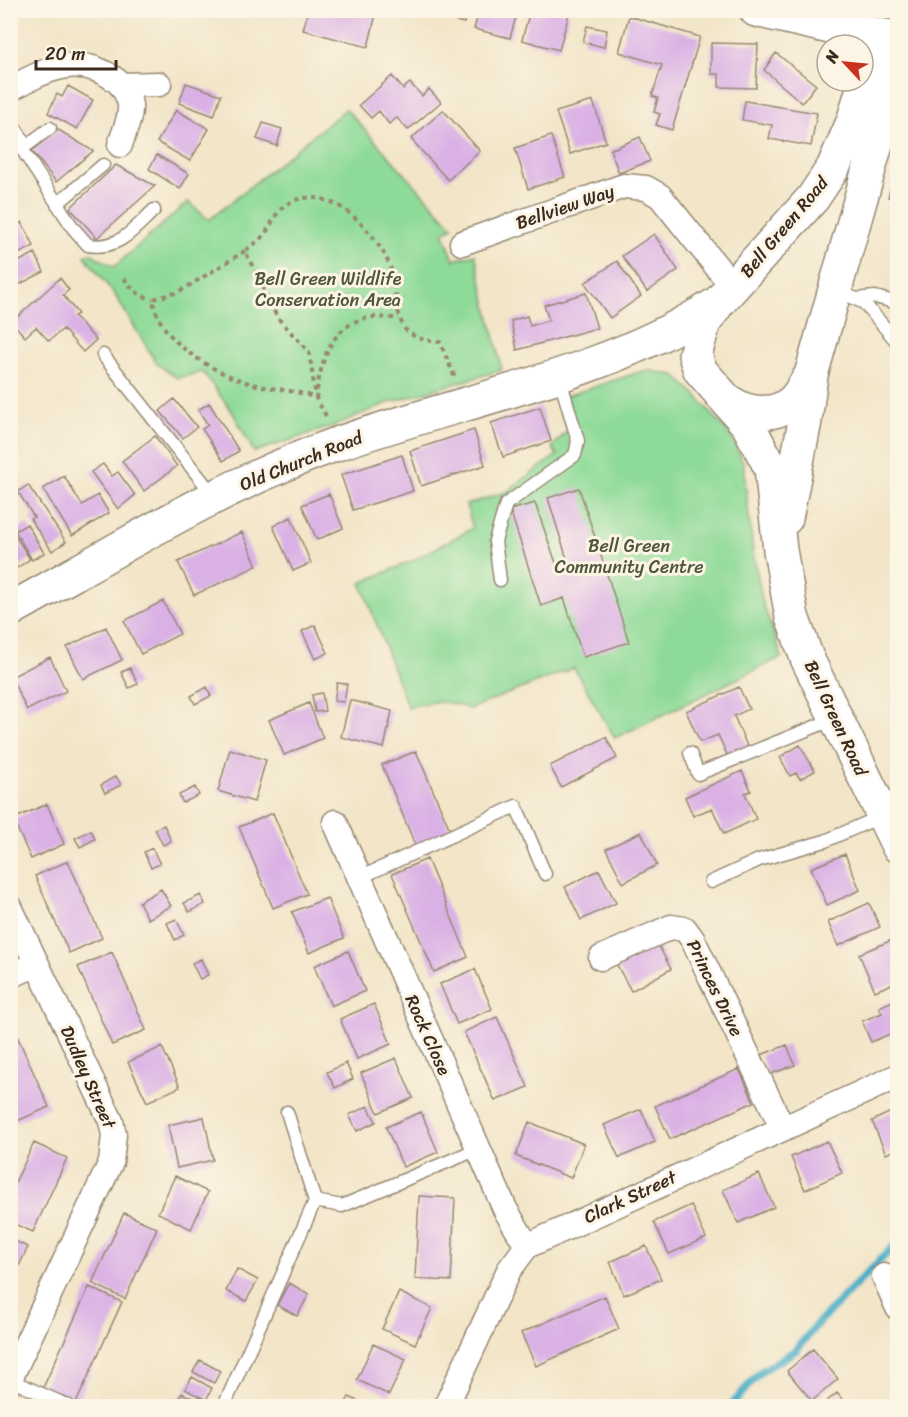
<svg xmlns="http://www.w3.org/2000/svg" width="908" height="1417" font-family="Sriracha,sans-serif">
<rect width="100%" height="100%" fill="#fcf5e5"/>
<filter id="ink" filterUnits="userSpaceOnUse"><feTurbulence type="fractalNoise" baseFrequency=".0167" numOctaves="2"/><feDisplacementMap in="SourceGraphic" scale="12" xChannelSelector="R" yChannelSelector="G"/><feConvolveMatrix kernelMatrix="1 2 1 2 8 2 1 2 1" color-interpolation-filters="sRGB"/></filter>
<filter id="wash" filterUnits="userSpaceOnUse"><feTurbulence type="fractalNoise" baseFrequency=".008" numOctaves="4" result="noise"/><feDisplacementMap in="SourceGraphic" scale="24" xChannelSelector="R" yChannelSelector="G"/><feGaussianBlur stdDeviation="1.35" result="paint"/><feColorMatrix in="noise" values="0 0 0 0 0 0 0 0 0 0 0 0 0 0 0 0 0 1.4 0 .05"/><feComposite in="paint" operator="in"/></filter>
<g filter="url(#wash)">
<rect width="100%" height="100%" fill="#f2e5c8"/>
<!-- green -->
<path fill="#8eda98" stroke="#64825b" stroke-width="1.5" d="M346 109 453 227 443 232 454 260 475 254 502 370 388 403 330 427 254 452 233 413 203 372 177 378 157 364 115 295 85 256 90 253 114 267 188 202 209 220Z
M646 370 674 375 695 394 730 435 743 462 753 552 763 604 782 657 615 738 574 668 469 709C446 700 431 700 408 708L361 583 414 560 473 528 466 505 506 492 557 455 552 447 568 430 556 394 566 396Z"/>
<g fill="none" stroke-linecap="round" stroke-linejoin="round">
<!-- stream -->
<path stroke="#47adc7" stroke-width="8" d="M731 1406 759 1373 796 1350 817 1324 898 1242"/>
</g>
<g id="blocks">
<!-- building -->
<path fill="#dab1e5" d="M308 10H377L368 47 303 30Z
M428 10H467L464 23 427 14Z
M479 10H518L510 38 474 29Z
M530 10H556L569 14 559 50 522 40Z
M629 16 700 37 672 130 656 125 660 114 654 112 658 98 652 96 662 65 619 52Z
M587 26 607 30 604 47 583 42Z
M711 43 758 44 756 88 719 87V74H711Z
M776 53 816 85 802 103 764 70Z
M392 76 403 89 410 83 422 96 429 89 441 102 408 130 397 118 389 124 379 111 371 118 359 105Z
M186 83 221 95 214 116 179 103Z
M68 86 93 100 77 129 48 113 57 94 62 97Z
M593 101 606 142 570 154 556 112Z
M745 101 817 113 811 146 769 139 772 125 742 120Z
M176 110 209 129 190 161 157 142Z
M443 110 480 151 448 180 411 139Z
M263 123 282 129 277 146 257 139Z
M57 129 93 151 56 182 32 151Z
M551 136 565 177 528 189 515 148Z
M640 137 650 161 619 173 610 150Z
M157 155 189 174 180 189 149 169Z
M116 165 155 186 97 238 70 208Z
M897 165V200L888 197Z
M22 222 34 246 10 258V228Z
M654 234 678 270 647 292 622 256Z
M35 253 44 272 10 289V266Z
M617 261 641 296 610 318 585 283Z
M60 278 69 290 63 295 78 314 74 316 96 340 83 352 63 329 49 341 36 327 25 337 12 322Z
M586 293 597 328 517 350 511 321 527 316 530 326 549 320 544 305Z
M174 399 197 427 183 438 160 411Z
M209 403 239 451 223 461 202 429 208 425 198 410Z
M540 407 551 441 503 457 491 423Z
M474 430 485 465 421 486 410 451Z
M155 436 177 466 144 491 122 461Z
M402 455 413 491 353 510 341 475Z
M103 464 112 476 118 472 135 495 118 509 91 472Z
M64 476 82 505 98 495 109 513 72 536 43 489Z
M28 485 66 542 52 551 30 519 34 517 18 492Z
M579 488 629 642 583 657 564 598 541 606 510 510 535 503 556 563 567 559 548 498Z
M329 494 343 528 317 540 302 505Z
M291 517 311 563 293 571 273 526Z
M27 524 44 553 32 560 15 531Z
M10 528 30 559 17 568 10 558Z
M242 532 257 566 194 595 178 562Z
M163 601 180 634 141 654 124 621Z
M315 625 328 653 315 659 302 631Z
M106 627 122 660 83 679 67 647Z
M50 657 66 691 27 710 11 677Z
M130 668 138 684 129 688 121 672Z
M337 683 347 684 344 702 334 701Z
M207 687 211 696 195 704 191 696Z
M739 687 749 709 734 716 748 748 728 757 718 735 700 742 686 711Z
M322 693 325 711 315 712 312 695Z
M350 700 392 711 384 748 341 737Z
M309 703 323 738 284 755 269 720Z
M606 737 617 758 561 787 550 766Z
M800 745 815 771 800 779 796 773 790 776 780 757Z
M230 749 266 760 254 802 218 791Z
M416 751 451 832 416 847 382 765Z
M742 771 751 791 745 793 756 819 724 834 712 808 693 816 685 797Z
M116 776 121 785 105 793 101 785Z
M195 787 199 795 183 803 179 795Z
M47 804 64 844 31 859 13 819Z
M273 813 307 894 273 908 239 827Z
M164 825 171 841 163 845 155 829Z
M91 830 95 839 80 847 75 838Z
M641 832 657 865 623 883 606 849Z
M152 848 160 864 151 868 144 852Z
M845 854 860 890 827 905 811 868Z
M427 859 468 957 434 972 392 874Z
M68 861 102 938 69 953 35 876Z
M599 870 616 903 581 920 565 887Z
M161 889 171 906 148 919 139 902Z
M201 895 205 904 189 912 184 903Z
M327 898 344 938 309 953 292 912Z
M869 903 880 927 838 946 828 922Z
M176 919 184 935 175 940 167 923Z
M892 940 897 952V982L875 991 859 954Z
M657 943 671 969 631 991 617 965Z
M348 951 365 991 331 1006 314 966Z
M112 952 146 1030 112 1045 78 967Z
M201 959 208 975 200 979 192 963Z
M475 969 492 1009 457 1024 440 984Z
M897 999V1037L892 1039 890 1034 871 1042 862 1021 882 1013 879 1007Z
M374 1004 391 1044 357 1059 340 1019Z
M497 1017 528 1087 495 1101 464 1032Z
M10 1020 49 1107 15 1122 10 1111Z
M787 1045 795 1065 768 1075 761 1055Z
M162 1047 180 1087 147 1102 128 1062Z
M396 1058 413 1098 378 1113 361 1073Z
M346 1063 353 1079 335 1088 327 1072Z
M739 1069 754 1102 670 1139 655 1106Z
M368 1106 376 1122 357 1131 349 1115Z
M641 1109 655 1142 619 1158 604 1125Z
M897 1109V1149L886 1154 872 1121Z
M421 1112 438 1152 403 1167 386 1127Z
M204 1117 213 1160 177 1168 168 1125Z
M529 1122 584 1144 571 1178 516 1156Z
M827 1141 842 1173 805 1190 791 1157Z
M34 1143 67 1158 33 1232 10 1222V1193Z
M759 1174 774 1207 738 1223 723 1190Z
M175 1176 208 1192 191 1229 158 1213Z
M419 1196 455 1198 451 1281 415 1279Z
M691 1205 706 1238 669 1254 654 1222Z
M124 1213 157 1228 125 1299 92 1283Z
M10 1239 28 1247 10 1284Z
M646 1246 661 1279 624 1295 610 1262Z
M237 1269 258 1280 246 1301 226 1291Z
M289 1283 309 1294 297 1316 277 1305Z
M89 1287 122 1302 76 1403 43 1388Z
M399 1292 432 1308 415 1344 382 1329Z
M605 1296 619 1329 536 1366 521 1333Z
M373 1344 406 1359 389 1395 357 1380Z
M813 1349 838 1379 812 1401 787 1371Z
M200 1360 220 1371 214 1383 193 1372Z
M192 1377 212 1388 206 1400 185 1389Z
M182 1393 202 1403 200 1406 175 1405Z
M837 1393 848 1406H821Z
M349 1397 369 1406H344Z
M39 1398 57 1406H36Z"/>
</g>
</g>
<g filter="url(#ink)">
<use href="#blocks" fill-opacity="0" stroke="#968873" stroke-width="1.5"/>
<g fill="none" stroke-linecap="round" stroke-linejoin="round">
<defs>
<path id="service" d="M16 140 73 228 88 245C119 250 133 230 154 210
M22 149 50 128
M57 204 103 165
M837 290 864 303 898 343
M856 299 875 297 898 303
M103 355 214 496
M500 580 495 541 506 504 575 455 578 441 559 376
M690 753 698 774 834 719
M359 878 516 806 545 874
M711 882 759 860 825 841 882 816
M287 1112 315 1201 342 1206 478 1149
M10 1380 69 1406
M224 1406 315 1201"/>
<path id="minor" d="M121 85 159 84
M10 89C47 69 79 52 117 81 124 87 131 100 130 109 130 121 123 134 120 145
M10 131 16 140
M462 243 624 186 646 188 660 196 733 287
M335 822 505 1209 527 1246
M10 907 111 1121 114 1135 111 1162 10 1379
M601 958 671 927 685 929 693 940 782 1127
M10 976 37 964
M884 1276 898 1308
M446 1406 509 1270 527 1246 898 1076"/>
<path id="secondary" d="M756 10 834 28 898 38
M879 35 853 122 833 168 813 198 718 303 704 323 695 355 700 370 748 425 771 468 780 550 792 617 807 658 898 846
M730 402C749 416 778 417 795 399 801 392 806 382 811 375
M786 518 805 421 811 375 898 66
M10 610C116 551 220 486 334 445 460 400 603 377 716 304"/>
</defs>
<!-- service casing -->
<use href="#service" stroke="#968873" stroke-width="15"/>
<!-- minor casing -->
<use href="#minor" stroke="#968873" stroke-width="27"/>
<!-- secondary casing -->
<use href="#secondary" stroke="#968873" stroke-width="36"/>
<!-- path -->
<path stroke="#968873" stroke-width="4" stroke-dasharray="4.5 4.5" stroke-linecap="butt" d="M245 251 179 292 153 299C158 341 212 372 249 383 271 390 294 389 316 398 320 366 328 327 366 318 375 316 389 318 399 318
M124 278C132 290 139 296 153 299
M326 416 316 398 309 352 277 317 245 251C251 246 258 242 263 236 274 224 273 211 291 202 332 182 379 235 391 269 396 285 396 320 406 330 415 339 428 341 440 342L455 378"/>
<!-- service -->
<use href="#service" stroke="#fff" stroke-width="12"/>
<!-- minor -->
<use href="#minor" stroke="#fff" stroke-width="24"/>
<!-- secondary -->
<use href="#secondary" stroke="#fff" stroke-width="33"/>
</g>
</g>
<g text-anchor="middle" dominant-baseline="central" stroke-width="6" stroke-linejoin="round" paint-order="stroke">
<!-- street labels -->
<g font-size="18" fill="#3b2a1e" stroke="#fcf5e5">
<text transform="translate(565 207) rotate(-19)">Bellview Way</text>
<text transform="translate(784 227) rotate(-50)">Bell Green Road</text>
<text transform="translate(301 461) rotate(-22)">Old Church Road</text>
<text transform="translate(836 718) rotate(65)">Bell Green Road</text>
<text transform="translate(715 988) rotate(64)">Princes Drive</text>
<text transform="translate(428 1035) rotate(66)">Rock Close</text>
<text transform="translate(88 1077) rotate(66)">Dudley Street</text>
<text transform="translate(630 1197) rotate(-25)">Clark Street</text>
</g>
<!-- park labels -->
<g font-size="18" fill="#50563c" stroke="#fcf5e5">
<text x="328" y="279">Bell Green Wildlife<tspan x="328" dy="21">Conservation Area</tspan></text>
<text x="629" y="546">Bell Green<tspan x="629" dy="21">Community Centre</tspan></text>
</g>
</g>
<!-- margin -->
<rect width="908" height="1417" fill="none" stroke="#fcf5e5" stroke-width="36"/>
<!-- north arrow -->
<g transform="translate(845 63) rotate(296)"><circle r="28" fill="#fcf5e5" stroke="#afa495" stroke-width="1.5"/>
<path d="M0-4.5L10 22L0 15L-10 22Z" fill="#c8321e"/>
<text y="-9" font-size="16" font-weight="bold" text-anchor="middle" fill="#3b2a1e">N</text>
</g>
<!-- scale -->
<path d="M36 60v9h80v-9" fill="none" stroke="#3b2a1e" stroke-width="3"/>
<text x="45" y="60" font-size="18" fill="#3b2a1e" stroke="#fcf5e5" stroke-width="4.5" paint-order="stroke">20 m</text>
</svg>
